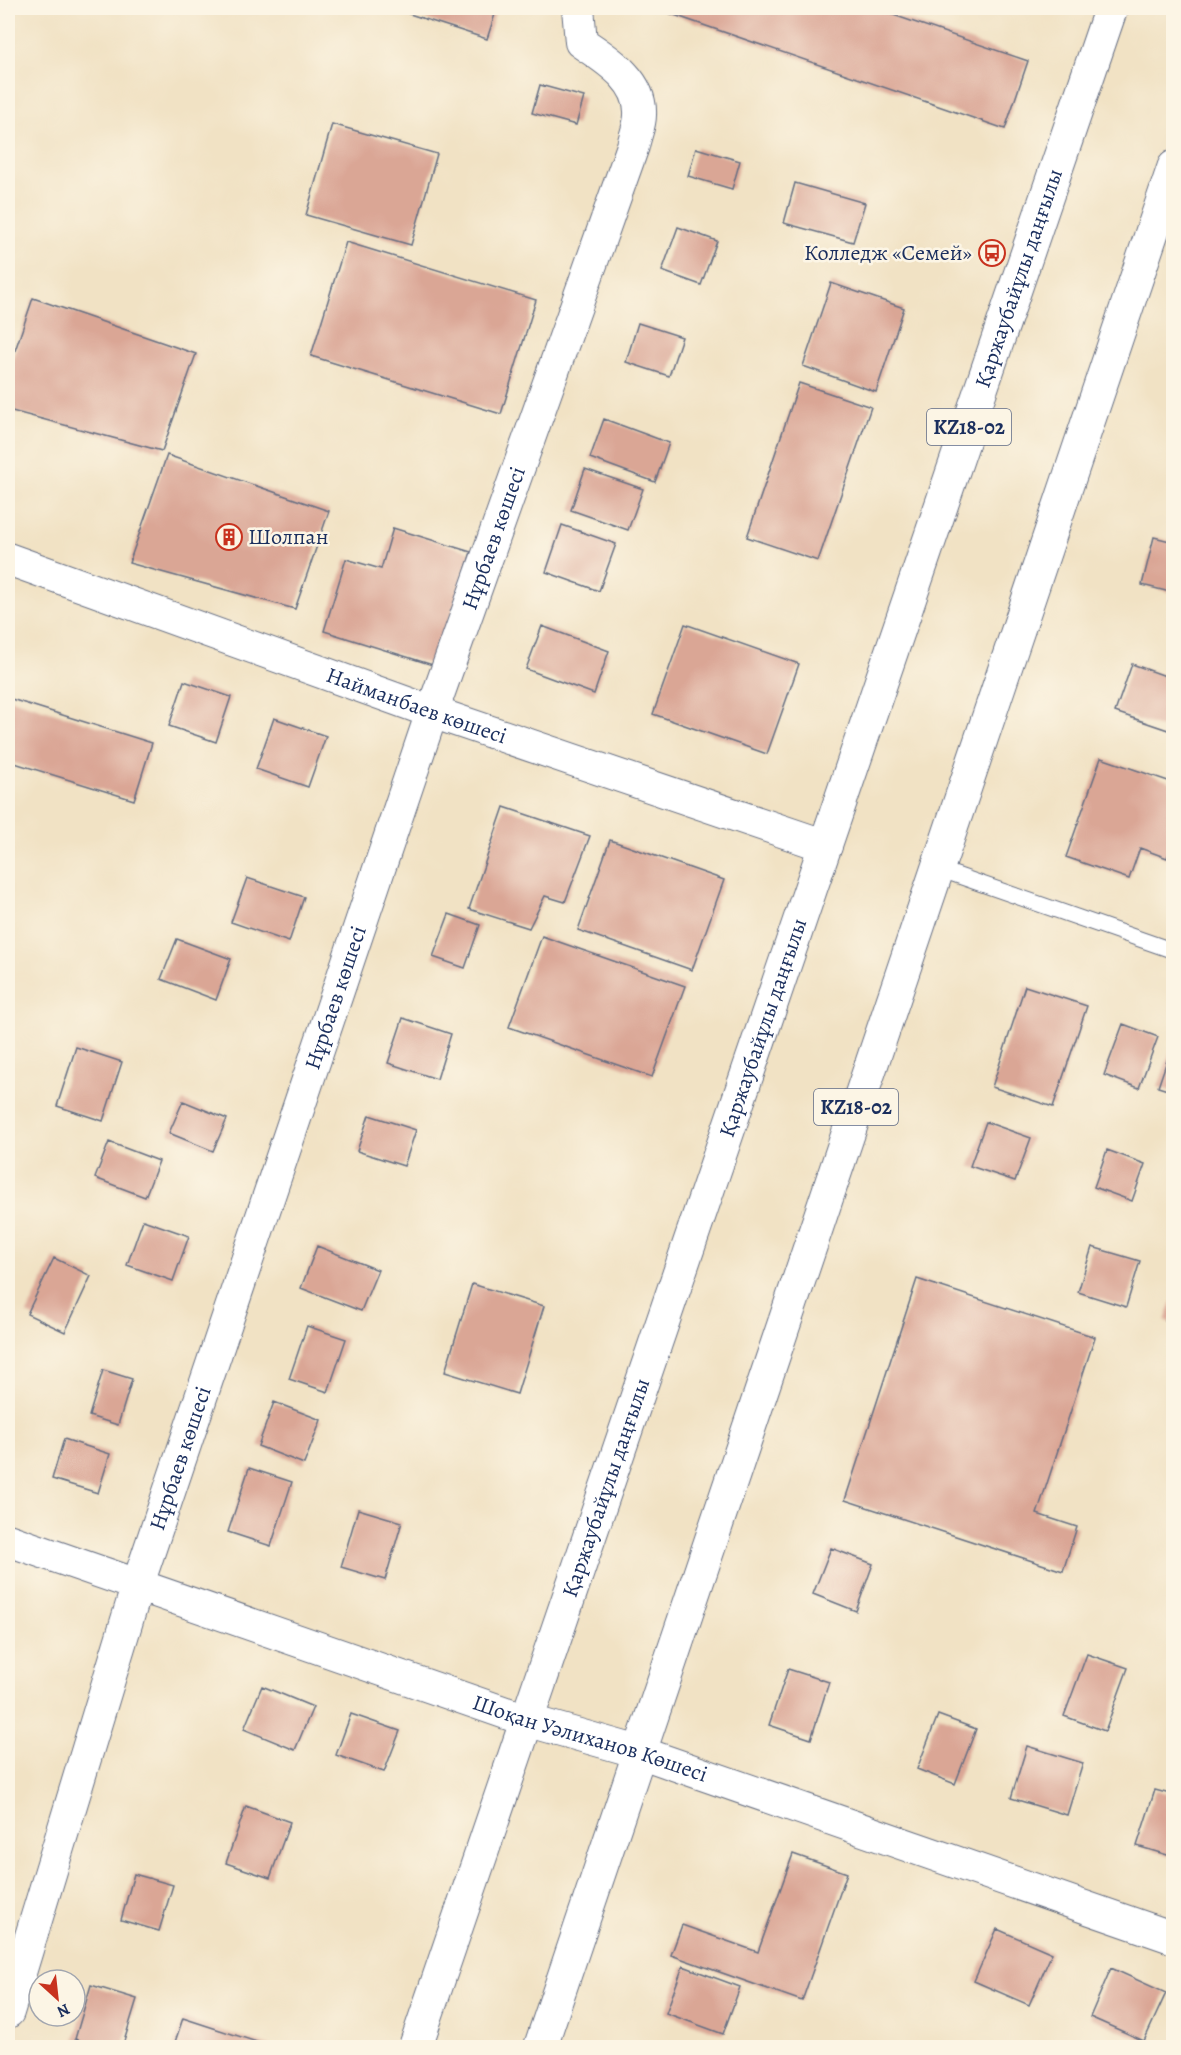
<svg xmlns="http://www.w3.org/2000/svg" width="1181" height="2055" font-family="Alegreya,serif">
<rect width="100%" height="100%" fill="#fcf5e5"/>
<filter id="ink" filterUnits="userSpaceOnUse"><feTurbulence type="fractalNoise" baseFrequency=".0167" numOctaves="2"/><feDisplacementMap in="SourceGraphic" scale="12" xChannelSelector="R" yChannelSelector="G"/><feConvolveMatrix kernelMatrix="1 2 1 2 8 2 1 2 1" color-interpolation-filters="sRGB"/></filter>
<filter id="wash" filterUnits="userSpaceOnUse"><feTurbulence type="fractalNoise" baseFrequency=".008" numOctaves="4" result="noise"/><feDisplacementMap in="SourceGraphic" scale="24" xChannelSelector="R" yChannelSelector="G"/><feGaussianBlur stdDeviation="1.35" result="paint"/><feColorMatrix in="noise" values="0 0 0 0 0 0 0 0 0 0 0 0 0 0 0 0 0 1.4 0 .05"/><feComposite in="paint" operator="in"/></filter>
<g filter="url(#wash)">
<rect width="100%" height="100%" fill="#f1e2c4"/>
<g id="blocks">
<!-- building -->
<path fill="#daa695" d="M391 8H497L487 39Z
M654 8H873L1028 61 1005 129Z
M540 85 584 97 576 125 532 113Z
M332 124 437 154 411 245 306 215Z
M696 148 740 161 732 189 688 176Z
M795 183 865 203 853 242 784 223Z
M678 227 717 241 701 285 662 271Z
M346 242 536 300 501 414 311 356Z
M831 283 904 308 876 392 803 366Z
M33 298 196 354 162 451 8 410V371Z
M638 323 682 337 669 376 626 362Z
M799 383 871 407 818 561 747 537Z
M604 419 669 443 655 482 590 458Z
M167 455 329 511 295 609 129 563Z
M585 469 643 489 628 530 571 510Z
M562 525 616 544 599 591 546 572Z
M393 528 471 552 436 666 324 631 346 559 381 569Z
M1154 537 1174 542V593L1142 585Z
M685 624 799 664 767 754 653 714Z
M542 626 609 651 594 694 526 669Z
M1132 664 1174 679V726L1171 731 1115 712Z
M184 681 231 697 216 742 169 726Z
M8 698 152 743 134 800 8 761Z
M274 718 326 736 308 787 256 769Z
M1101 758 1174 783V840L1167 858 1140 848 1129 879 1066 857Z
M504 807 590 836 565 902 545 896 529 928 469 909Z
M610 840 724 880 692 970 578 930Z
M247 878 304 897 289 942 231 922Z
M449 914 480 925 465 968 433 957Z
M542 936 685 986 652 1077 509 1027Z
M177 939 231 959 216 1000 161 979Z
M1025 986 1087 1006 1053 1107 992 1087Z
M403 1018 451 1034 437 1079 388 1063Z
M1123 1024 1158 1037 1139 1088 1104 1075Z
M1173 1043H1174V1092L1158 1087Z
M76 1047 122 1062 103 1121 57 1106Z
M183 1101 227 1119 213 1151 169 1133Z
M369 1115 416 1130 404 1166 357 1151Z
M986 1122 1031 1138 1015 1181 970 1166Z
M109 1142 159 1161 145 1197 95 1178Z
M1107 1150 1145 1164 1132 1201 1094 1187Z
M143 1220 189 1236 173 1281 127 1265Z
M317 1246 378 1270 361 1311 301 1288Z
M1092 1247 1140 1261 1126 1307 1078 1292Z
M54 1258 91 1276 65 1332 27 1314Z
M917 1279 1095 1337 1037 1514 1077 1527 1063 1571 845 1500Z
M472 1284 544 1306 517 1394 445 1372Z
M1174 1296V1323L1165 1321Z
M307 1326 346 1339 328 1392 289 1379Z
M103 1370 132 1379 118 1425 89 1416Z
M274 1402 321 1420 304 1464 258 1446Z
M1173 1421H1174V1439L1167 1436Z
M64 1439 110 1454 98 1493 52 1479Z
M249 1468 292 1482 271 1546 228 1532Z
M358 1509 402 1522 385 1580 341 1567Z
M831 1548 873 1564 856 1611 813 1594Z
M1087 1654 1128 1668 1105 1731 1064 1716Z
M788 1669 829 1682 811 1739 769 1725Z
M262 1686 313 1707 295 1750 244 1729Z
M351 1714 400 1731 384 1772 336 1755Z
M938 1715 976 1729 955 1784 917 1769Z
M1027 1746 1083 1763 1067 1815 1011 1798Z
M1155 1790 1174 1795V1857L1137 1846Z
M246 1806 290 1822 270 1878 226 1863Z
M793 1854 847 1873 802 2001 671 1955 682 1925 758 1952Z
M134 1874 173 1885 159 1931 121 1920Z
M997 1929 1052 1953 1029 2005 974 1981Z
M683 1966 740 1987 723 2034 666 2013Z
M1111 1968 1166 1993 1144 2041 1090 2017Z
M91 1985 137 1999 122 2048H104L75 2039Z
M183 2018 272 2047V2048H173Z"/>
</g>
</g>
<g filter="url(#ink)">
<use href="#blocks" fill-opacity="0" stroke="#666e82" stroke-width="1.5"/>
<g fill="none" stroke-linecap="round" stroke-linejoin="round">
<defs>
<path id="lane" d="M936 868 1174 951"/>
<g id="street">
<path id="s1" d="M8 559 432 712 826 846"/>
<path id="s2" d="M8 1540 526 1720 639 1752 1174 1938"/>
<path id="s3" d="M8 2012 138 1584 432 712 633 146C635 136 640 125 640 115 642 80 606 59 581 42L578 8"/>
</g>
<g id="highway">
<path id="s4" d="M415 2048 1111 8"/>
<path d="M540 2048 1174 167"/>
</g>
</defs>
<!-- lane casing -->
<use href="#lane" stroke="#666e82" stroke-width="17"/>
<!-- street casing -->
<use href="#street" stroke="#666e82" stroke-width="34"/>
<!-- highway casing -->
<use href="#highway" stroke="#666e82" stroke-width="35"/>
<!-- lane -->
<use href="#lane" stroke="#fff" stroke-width="15"/>
<!-- street -->
<use href="#street" stroke="#fff" stroke-width="32"/>
<!-- highway -->
<use href="#highway" stroke="#fff" stroke-width="33"/>
</g>
</g>
<!-- icons -->
<defs>
<symbol id="bus-ring" viewBox="-11 -11 22 22"><circle r="9.5" fill="#fcf5e5" stroke="#c8321e" stroke-width="1.5"/><path d="M-5-6H5V4H4V6H2V4H-2V6H-4V4H-5ZM-3.5-4V0h7V-4ZM-3.5 1.2v1.5H-2V1.2ZM2 1.2v1.5H3.5V1.2Z" fill="#c8321e"/></symbol>
<symbol id="building-ring" viewBox="-11 -11 22 22"><circle r="9.5" fill="#fcf5e5" stroke="#c8321e" stroke-width="1.5"/><path d="M-4-6H4V6H1V3H-1V6H-4ZM-2.5-4.3h1.7v1.8h-1.7ZM.8-4.3h1.7v1.8H.8ZM-2.5-1h1.7V.8h-1.7ZM.8-1h1.7V.8H.8Z" fill="#c8321e"/></symbol>
</defs>
<g fill-rule="evenodd">
<use href="#bus-ring" x="977" y="238" width="30" height="30"/>
<use href="#building-ring" x="214" y="522" width="30" height="30"/>
</g>
<g text-anchor="middle" dominant-baseline="central" stroke-width="5" stroke-linejoin="round" paint-order="stroke">
<!-- shield labels -->
<g fill="#fcf5e5" stroke="#5e6a86" stroke-width="1.5">
<rect x="927" y="409" width="84" height="36" rx="4.5"/>
<rect x="814" y="1089" width="84" height="36" rx="4.5"/>
</g>
<g font-size="21" font-weight="bold" fill="#1b2f5e">
<text x="969" y="427">KZ18-02</text>
<text x="856" y="1107">KZ18-02</text>
</g>
<!-- poi labels -->
<g font-size="22" fill="#1b2f5e" stroke="#fcf5e5" text-anchor="end">
<text x="972" y="253">Колледж «Семей»</text>
<text x="248" y="537" text-anchor="start">Шолпан</text>
</g>
<!-- street labels -->
<g font-size="22" fill="#1b2f5e" stroke="#fcf5e5">
<text stroke="none"><textPath href="#s4" startOffset="1870">Қаржаубайұлы даңғылы</textPath></text>
<text stroke="none"><textPath href="#s3" startOffset="1552">Нұрбаев көшесі</textPath></text>
<text stroke="none"><textPath href="#s1" startOffset="434">Найманбаев көшесі</textPath></text>
<text stroke="none"><textPath href="#s3" startOffset="1066">Нұрбаев көшесі</textPath></text>
<text stroke="none"><textPath href="#s4" startOffset="1078">Қаржаубайұлы даңғылы</textPath></text>
<text stroke="none"><textPath href="#s3" startOffset="580">Нұрбаев көшесі</textPath></text>
<text stroke="none"><textPath href="#s4" startOffset="592">Қаржаубайұлы даңғылы</textPath></text>
<text stroke="none"><textPath href="#s2" startOffset="615">Шоқан Уәлиханов Көшесі</textPath></text>
</g>
</g>
<!-- margin -->
<rect width="1181" height="2055" fill="none" stroke="#fcf5e5" stroke-width="30"/>
<!-- north arrow -->
<g transform="translate(57 1998) rotate(153)"><circle r="28" fill="#fcf5e5" stroke="#a2a6af" stroke-width="1.5"/>
<path d="M0-4.5L10 22L0 15L-10 22Z" fill="#c8321e"/>
<text y="-9" font-size="16" font-weight="bold" text-anchor="middle" fill="#1b2f5e">N</text>
</g>
</svg>
